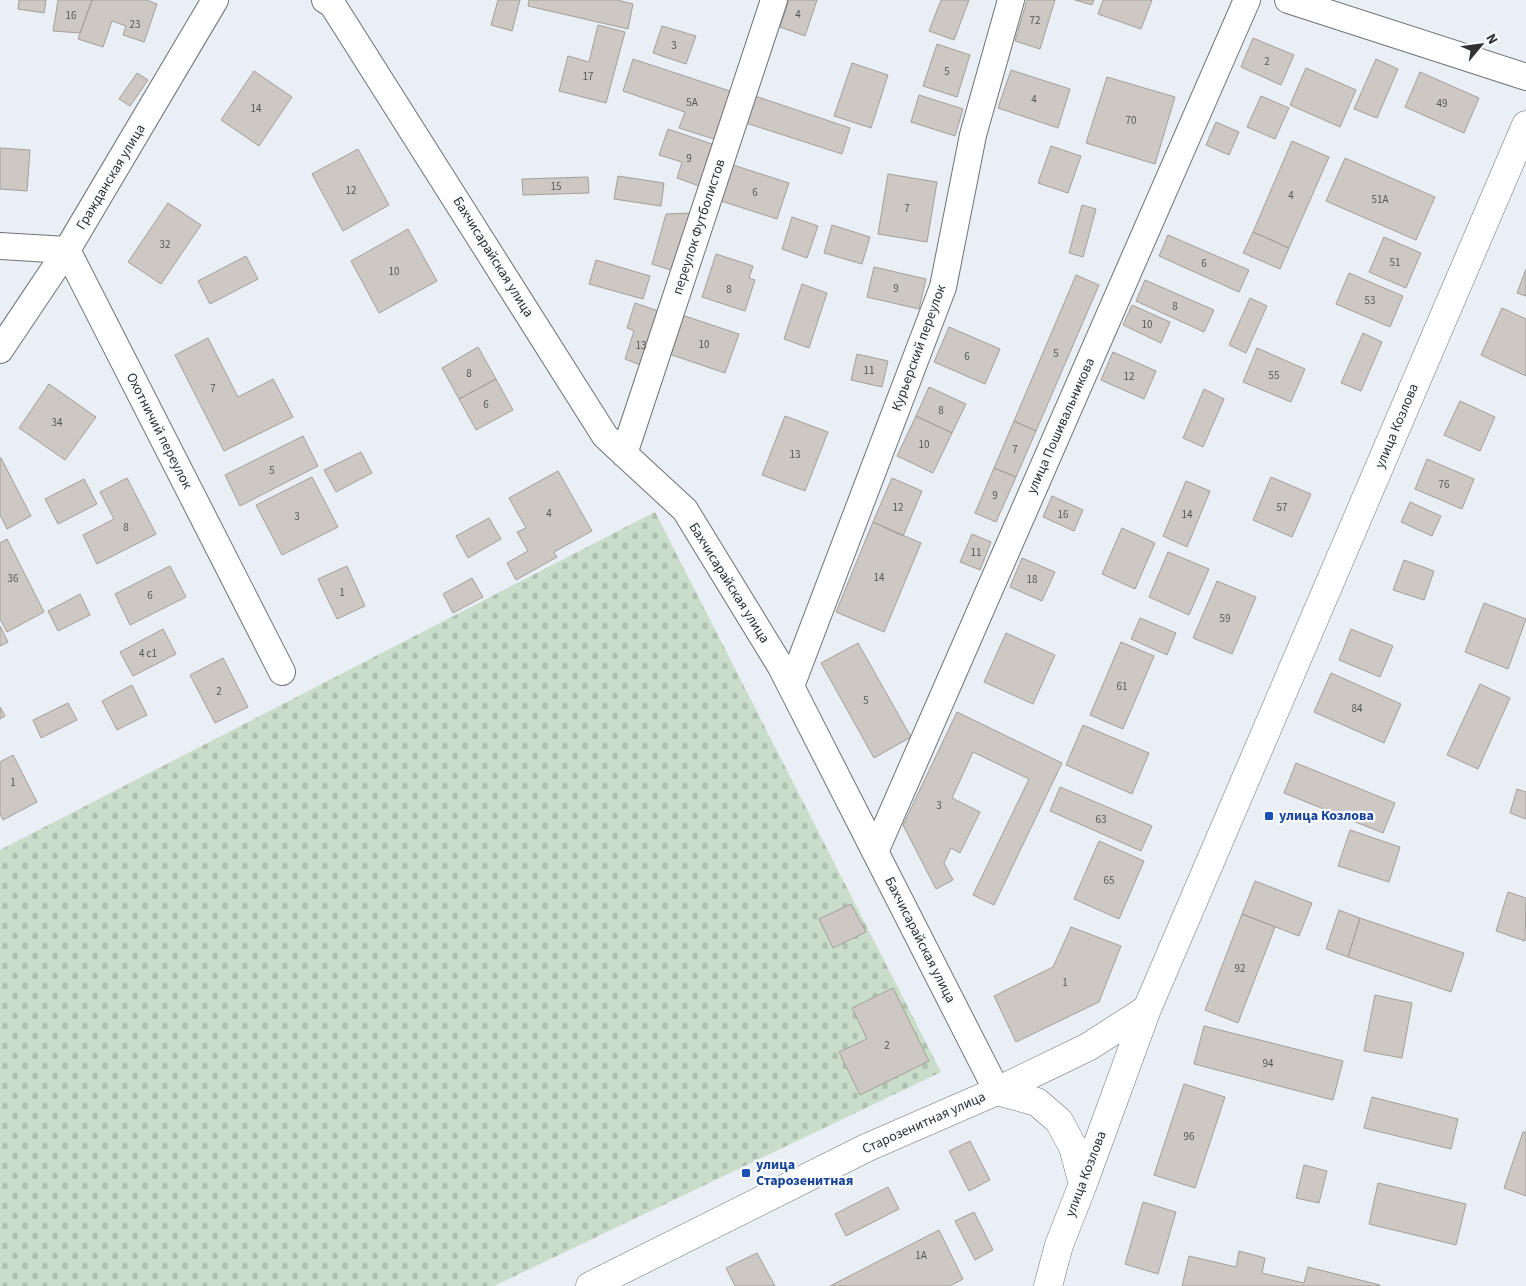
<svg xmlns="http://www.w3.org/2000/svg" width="1526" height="1286" font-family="'Source Sans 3',sans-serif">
<defs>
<pattern id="cemetery-stones" width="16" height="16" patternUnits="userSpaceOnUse" patternTransform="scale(1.25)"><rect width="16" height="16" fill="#caddcb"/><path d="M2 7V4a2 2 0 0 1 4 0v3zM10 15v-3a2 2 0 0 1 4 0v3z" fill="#aebeaf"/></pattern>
</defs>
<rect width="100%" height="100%" fill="#e9eff4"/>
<!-- cemetery -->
<path fill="url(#cemetery-stones)" d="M655 512 941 1072 494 1286H0V850Z"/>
<!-- building -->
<path fill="#cdc8c3" stroke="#a49f9a" d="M19 0H46L44 13 18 9Z
M58 0H92L80 33 53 31Z
M92 0H147L157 4 144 42 123 35 126 26 112 21 103 47 78 39Z
M498 0H520L512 31 491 25Z
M529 0H617L633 4 628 29 528 6Z
M789 0H817L805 36 780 27Z
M941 0H969L954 40 929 31Z
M1027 0H1055L1040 49 1015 41Z
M1075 0H1094L1092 5Z
M1103 0H1152L1141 29 1098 14Z
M598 25 625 32 606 103 559 91 568 56 589 62Z
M662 26 696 36 686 64 653 53Z
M1253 38 1294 55 1281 85 1241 67Z
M937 44 970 55 957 97 923 86Z
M633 59 733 92 717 140 679 128 685 112 623 91Z
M1376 59 1398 69 1377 118 1354 109Z
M852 63 888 75 871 128 834 116Z
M1306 68 1356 90 1340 127 1290 105Z
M1011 70 1070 89 1058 128 998 108Z
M254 71 292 97 259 146 221 120Z
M1420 72 1479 98 1464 133 1405 107Z
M137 73 148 80 130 106 119 99Z
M1107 77 1175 97 1155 164 1086 143Z
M919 95 963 109 955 136 911 122Z
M755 96 850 128 842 154 746 123Z
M1261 96 1289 108 1275 139 1247 127Z
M1216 122 1239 132 1229 155 1206 145Z
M668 129 712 144 699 186 677 178 682 162 659 155Z
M1292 141 1329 157 1289 248 1253 232Z
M1051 146 1081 156 1068 193 1038 183Z
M0 148 30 150 27 191 0 189Z
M358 149 389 205 343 231 312 174Z
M1345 158 1435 197 1416 240 1326 201Z
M733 165 789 183 777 219 721 201Z
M888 174 937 182 927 242 878 234Z
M618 176 664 183 661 206 614 199Z
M588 177 589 193 523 195 522 179Z
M168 203 201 225 161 284 128 262Z
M1082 205 1096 209 1083 257 1069 253Z
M695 213 677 272 652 264 666 214Z
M792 217 818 226 807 258 782 249Z
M832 225 870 237 862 264 824 253Z
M408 229 437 281 379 313 351 261Z
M1253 232 1289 248 1280 269 1243 253Z
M1168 235 1249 270 1239 292 1159 256Z
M1384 237 1421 253 1406 288 1369 272Z
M716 254 753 266 749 278 755 280 745 311 702 297Z
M246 256 258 279 210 304 198 281Z
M596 260 650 276 643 299 589 284Z
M874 267 926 279 919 309 867 297Z
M1526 269V296L1517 293Z
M1349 273 1403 296 1390 327 1336 304Z
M1076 275 1099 285 1036 431 1014 421Z
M1145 280 1214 310 1204 332 1136 301Z
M802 284 827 293 809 348 784 339Z
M1250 298 1267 306 1246 353 1229 345Z
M635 303 664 313 645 367 625 359 634 331 627 328Z
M1132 305 1170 322 1161 343 1123 325Z
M1502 308 1526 319V376L1481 355Z
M682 315 739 334 725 373 669 354Z
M949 327 1000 349 985 384 934 362Z
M1363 333 1382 342 1361 391 1341 383Z
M208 338 238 397 273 379 293 417 224 451 175 355Z
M478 347 496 379 459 399 442 368Z
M1257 348 1305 369 1291 402 1243 382Z
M1113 352 1156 371 1144 399 1101 380Z
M857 354 888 361 882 387 851 380Z
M496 379 513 410 476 430 459 399Z
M49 384 96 417 65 460 19 428Z
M929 387 966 404 952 433 916 416Z
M1204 389 1224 399 1203 447 1183 438Z
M1460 401 1495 417 1480 451 1444 435Z
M785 416 828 432 805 491 762 475Z
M916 416 952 433 933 473 897 456Z
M1014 421 1036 431 1016 477 994 468Z
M303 436 318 466 240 506 225 475Z
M361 452 372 473 336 492 324 470Z
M0 458H1L31 516 7 529 0 515Z
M1427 459 1474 479 1462 509 1415 489Z
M994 468 1016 477 996 522 975 513Z
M558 471 592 531 554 552 557 557 516 580 507 563 528 551 517 532 526 528 509 498Z
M312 477 338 527 282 555 256 505Z
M1271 477 1311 494 1292 537 1253 520Z
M127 478 156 534 97 564 83 535 114 519 100 492Z
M892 478 922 491 903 536 873 522Z
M84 479 97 504 58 524 45 499Z
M1186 481 1210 491 1187 547 1163 536Z
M1052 496 1083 510 1074 531 1043 517Z
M1410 502 1441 516 1432 536 1401 522Z
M489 518 501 539 468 558 456 536Z
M873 522 921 543 884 632 836 612Z
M1122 528 1155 543 1135 589 1102 574Z
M972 534 991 542 980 570 960 562Z
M7 539 44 612 7 632 0 619V543Z
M1168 552 1209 569 1189 615 1149 597Z
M1022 558 1055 572 1042 601 1010 587Z
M1404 560 1434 571 1424 600 1393 590Z
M170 566 186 597 130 625 115 594Z
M347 566 365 606 337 619 318 579Z
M472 578 483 597 453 613 443 594Z
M1217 581 1256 597 1232 654 1193 638Z
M80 594 90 615 58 631 48 611Z
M1484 603 1526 619 1508 669 1465 652Z
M1140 618 1176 633 1167 655 1131 639Z
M0 626 8 642 0 646Z
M163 629 176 654 133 676 120 652Z
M1351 629 1393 646 1380 677 1339 660Z
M1006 633 1055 655 1033 704 984 682Z
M1121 642 1154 656 1123 729 1090 715Z
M858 643 911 737 874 758 821 663Z
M223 658 248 707 215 723 190 675Z
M1331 673 1401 704 1384 743 1314 712Z
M1480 684 1510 698 1478 769 1447 755Z
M132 685 147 715 117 730 102 701Z
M68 703 77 720 41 738 33 720Z
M0 707 5 716 0 719Z
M957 712 1062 763 994 905 973 895 1029 779 973 752 952 798 980 812 960 853 951 848 944 863 953 880 936 889 903 825Z
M1083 725 1149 753 1132 794 1066 765Z
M13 755 37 802 3 820 0 814V762Z
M1296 763 1395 803 1383 833 1284 793Z
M1060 787 1152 826 1141 851 1050 811Z
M1517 789 1526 792V819L1510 813Z
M1350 830 1400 847 1389 882 1338 866Z
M1099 841 1144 861 1119 919 1074 899Z
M1255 881 1312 903 1299 936 1242 914Z
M1508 892 1526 898 1525 941 1496 931Z
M851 904 866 932 833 948 819 919Z
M1339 910 1360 918 1348 957 1326 949Z
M1242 914 1275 927 1238 1023 1205 1010Z
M1360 918 1464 953 1451 992 1348 957Z
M1071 927 1121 946 1099 1002 1016 1042 994 996 1053 967Z
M893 988 929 1061 860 1095 839 1052 867 1039 852 1008Z
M1375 995 1412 1003 1402 1058 1364 1051Z
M1204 1026 1343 1061 1333 1100 1194 1064Z
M1184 1084 1225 1097 1195 1188 1154 1175Z
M1372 1097 1458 1119 1451 1149 1364 1128Z
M1523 1132H1526V1196L1504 1188Z
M970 1141 990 1180 969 1191 949 1151Z
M1304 1165 1327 1171 1319 1203 1296 1198Z
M1378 1183 1466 1204 1456 1245 1369 1224Z
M888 1187 899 1209 846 1236 835 1214Z
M1143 1202 1176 1212 1158 1274 1125 1264Z
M974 1212 993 1250 975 1260 955 1221Z
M939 1230 963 1279 950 1286H830Z
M1239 1251 1265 1258 1262 1273 1304 1283 1308 1267 1380 1285V1286H1182L1189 1256 1236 1267Z
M757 1253 775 1286H735L726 1268Z"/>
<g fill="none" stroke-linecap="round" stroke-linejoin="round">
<defs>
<path id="minor" d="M325 0 332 4 605 436 685 510 781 667 997 1091
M1288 0 1526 77
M0 246 67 250 282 672
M0 350 67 250 215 0
M624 454 774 0
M791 686 943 287 973 135 1011 0
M875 852 1247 0"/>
<path id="secondary" d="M997 1091 1037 1102 1059 1121 1073 1147 1083 1184
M590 1286 866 1148 997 1091 1088 1047 1147 1009
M1048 1286 1059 1245 1083 1184 1147 1009 1526 125"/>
</defs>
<!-- minor casing -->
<use href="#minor" stroke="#6d7377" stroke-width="28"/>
<!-- secondary casing -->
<use href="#secondary" stroke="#6d7377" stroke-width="29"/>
<!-- minor -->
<use href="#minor" stroke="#fff" stroke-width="26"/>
<!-- secondary -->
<use href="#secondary" stroke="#fff" stroke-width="28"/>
</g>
<!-- markers -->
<g fill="#1a4fb4" stroke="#f8fcff" stroke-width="2">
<rect x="1264" y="811" width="10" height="10" rx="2.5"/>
<rect x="741" y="1168" width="10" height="10" rx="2.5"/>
</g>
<g text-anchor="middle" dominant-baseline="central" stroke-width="4.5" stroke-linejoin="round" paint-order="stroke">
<!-- number labels -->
<g font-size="11" fill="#565757">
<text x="798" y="14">4</text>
<text x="71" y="15">16</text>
<text x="1035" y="20">72</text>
<text x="135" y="24">23</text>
<text x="674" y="45">3</text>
<text x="1267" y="61">2</text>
<text x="947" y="71">5</text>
<text x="588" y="76">17</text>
<text x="1034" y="99">4</text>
<text x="692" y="102">5А</text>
<text x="1442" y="103">49</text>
<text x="256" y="108">14</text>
<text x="1131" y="120">70</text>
<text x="689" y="158">9</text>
<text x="556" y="186">15</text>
<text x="351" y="190">12</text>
<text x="755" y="192">6</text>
<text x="1291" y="195">4</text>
<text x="1380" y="199">51А</text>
<text x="907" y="208">7</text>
<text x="165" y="244">32</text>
<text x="1395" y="262">51</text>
<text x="1204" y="263">6</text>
<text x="394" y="271">10</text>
<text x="896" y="288">9</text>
<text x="729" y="289">8</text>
<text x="1370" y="300">53</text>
<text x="1175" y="306">8</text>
<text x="1147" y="324">10</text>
<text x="704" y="344">10</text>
<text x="641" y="345">13</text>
<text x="1056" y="353">5</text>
<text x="967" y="356">6</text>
<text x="869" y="370">11</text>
<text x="469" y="373">8</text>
<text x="1274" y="375">55</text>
<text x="1129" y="376">12</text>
<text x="213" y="388">7</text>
<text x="486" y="404">6</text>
<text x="941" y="410">8</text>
<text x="57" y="422">34</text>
<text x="924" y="444">10</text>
<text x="1015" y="449">7</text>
<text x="795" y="454">13</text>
<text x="272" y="470">5</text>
<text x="1444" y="484">76</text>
<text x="995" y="495">9</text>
<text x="898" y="507">12</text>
<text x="1282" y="507">57</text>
<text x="549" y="513">4</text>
<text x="1063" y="514">16</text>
<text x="1187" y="514">14</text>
<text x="297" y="516">3</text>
<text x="126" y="527">8</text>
<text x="976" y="552">11</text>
<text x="879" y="577">14</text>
<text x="13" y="578">36</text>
<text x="1032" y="579">18</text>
<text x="342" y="592">1</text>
<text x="150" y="595">6</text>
<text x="1225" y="618">59</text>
<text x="148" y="653">4 с1</text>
<text x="1122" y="686">61</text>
<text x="219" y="691">2</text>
<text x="866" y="700">5</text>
<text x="1357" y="708">84</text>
<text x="13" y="782">1</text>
<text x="939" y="805">3</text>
<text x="1101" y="819">63</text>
<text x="1109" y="880">65</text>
<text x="1240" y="968">92</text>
<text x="1065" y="982">1</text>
<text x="887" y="1045">2</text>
<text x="1268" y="1063">94</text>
<text x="1189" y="1136">96</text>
<text x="921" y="1255">1А</text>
</g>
<!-- street labels -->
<g font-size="14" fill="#2f3133" stroke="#f8fcff">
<text transform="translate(111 177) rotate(-59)">Гражданская улица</text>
<text transform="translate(699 227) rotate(-72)">переулок Футболистов</text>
<text transform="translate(493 257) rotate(58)">Бахчисарайская улица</text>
<text transform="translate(919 348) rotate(-70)">Курьерский переулок</text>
<text transform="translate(1061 426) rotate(-66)">улица Пошивальникова</text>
<text transform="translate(1397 426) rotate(-67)">улица Козлова</text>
<text transform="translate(159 431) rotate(63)">Охотничий переулок</text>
<text transform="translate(729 583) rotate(58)">Бахчисарайская улица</text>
<text transform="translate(920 940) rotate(63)">Бахчисарайская улица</text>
<text transform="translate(924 1123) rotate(-24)">Старозенитная улица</text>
<text transform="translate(1086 1174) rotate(-69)">улица Козлова</text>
</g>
<!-- transit labels -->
<g font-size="14" font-weight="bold" fill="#164399" stroke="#f8fcff" text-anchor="start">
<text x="1279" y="816">улица Козлова</text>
<text x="756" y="1165">улица<tspan x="756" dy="16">Старозенитная</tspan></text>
</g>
</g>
<!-- north arrow -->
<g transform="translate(1481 45) rotate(61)" stroke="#f8fcff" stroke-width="4" paint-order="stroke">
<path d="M0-4L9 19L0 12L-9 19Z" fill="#2f3133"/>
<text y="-8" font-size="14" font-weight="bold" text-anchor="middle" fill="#2f3133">N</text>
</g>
</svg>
